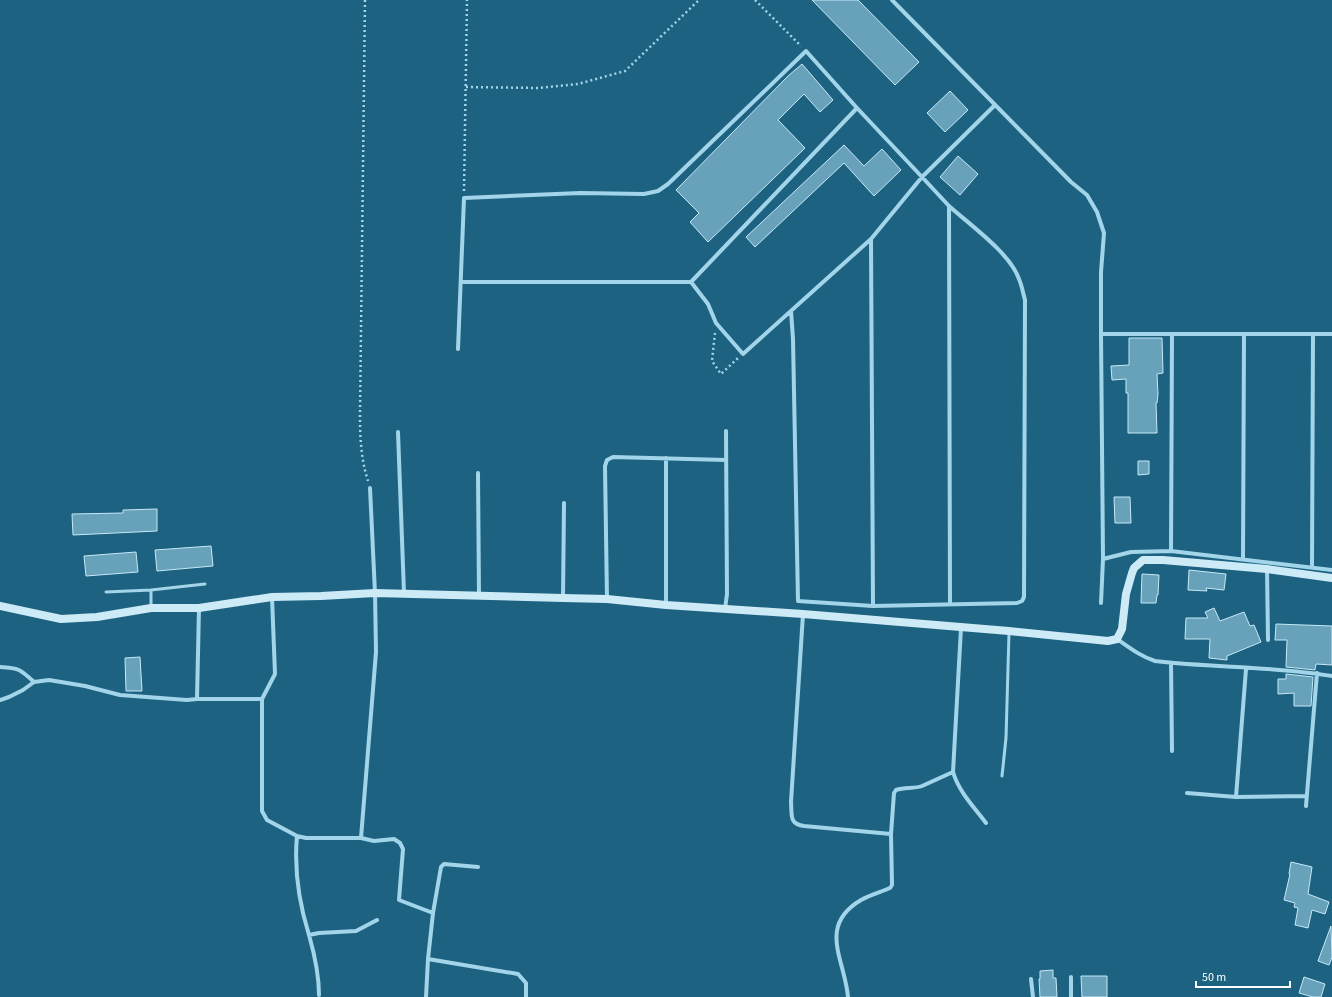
<svg xmlns="http://www.w3.org/2000/svg" width="1332" height="997" font-family="'Source Sans 3',sans-serif">
<rect width="100%" height="100%" fill="#1d6381"/>
<!-- building -->
<path fill="#67a1ba" stroke="#c6e9f7" d="M812 0H858L919 62 895 85Z
M802 64 833 100 820 112 804 94 778 120 805 148 708 242 690 222 699 213 676 190 788 76Z
M950 91 968 110 945 132 927 113Z
M844 145 864 166 882 149 901 170 874 196 844 163 755 247 746 237Z
M958 156 978 174 960 195 940 177Z
M1129 338H1162L1163 373 1157 374 1158 394 1157 403H1156L1157 433H1128V393H1126V379L1112 380 1111 366 1129 365Z
M1138 461H1149V474L1138 475Z
M1114 497H1130L1131 523H1115Z
M157 509V531L73 535 72 514 123 513V510Z
M211 546 213 566 157 571 155 550Z
M136 552 138 572 86 576 84 556Z
M1189 570 1226 574 1224 590 1206 588 1207 591 1188 590Z
M1142 574 1159 575 1158 595H1157L1156 603H1141Z
M1214 608 1220 621 1244 612 1250 626 1254 625 1261 642 1227 656V660L1209 658 1210 639H1185L1186 618H1208L1205 612Z
M1276 624 1332 626V665L1316 664 1315 670 1286 667 1287 640H1275Z
M140 657 142 691H126L125 658Z
M1286 674 1313 677 1311 706H1294V693L1278 694V679H1286Z
M1291 862 1312 867 1308 894 1329 902 1325 914 1312 910 1308 928 1295 925 1298 908 1294 907 1295 903 1284 900 1290 874H1289Z
M1331 926 1332 957 1329 965 1318 961Z
M1053 970V978H1056L1057 997H1040L1039 979H1040V971Z
M1081 976H1107V997H1082Z
M1304 977 1325 984 1321 997H1313L1299 993Z"/>
<g fill="none" stroke-linecap="round" stroke-linejoin="round">
<!-- path -->
<path stroke="#a2d5e9" stroke-width="2.5" stroke-dasharray="2 3" stroke-linecap="butt" d="M365 0 360 415C360 438 361 459 368 481
M755 0 801 46
M466 87 538 88 578 84 625 71 699 0
M464 191 467 0
M715 333 712 361 721 374 738 358"/>
<!-- lane -->
<path stroke="#a2d5e9" stroke-width="3" d="M151 590V607
M106 592 151 590 205 584
M1002 776 1006 738 1009 633"/>
<!-- street -->
<path stroke="#a2d5e9" stroke-width="4" d="M892 0 1071 182 1087 195 1097 212 1104 233 1101 272V334H1332
M871 239 873 606
M461 282H691
M791 311 793 339 798 601 873 606 1017 603 1022 601 1024 597 1025 300C1023 293 1022 286 1019 279 1010 253 970 225 949 206
M458 349 464 198 580 193 644 194 658 191 668 184 806 51 857 108
M398 432 404 593
M666 458V605
M478 473 479 595
M1171 551 1172 334
M1103 559 1131 552 1171 551 1332 570
M1243 559 1244 334
M1312 568 1313 334
M1267 569 1268 640
M272 597 275 674 262 699V811L267 820 297 836 306 838H361L374 841 394 839 400 843 403 849 399 900 433 913 428 959 426 997
M563 598 564 503
M607 599 605 466 607 460 613 457 726 460
M1101 603 1103 559 1101 334
M950 604 949 206 922 177 871 239 743 354 716 323 708 304 691 282 857 108 922 177 995 105
M725 609 727 594 726 431
M803 614 791 802C792 815 789 824 804 826L891 834
M961 628 953 772C959 792 974 807 986 823
M1117 639C1130 648 1140 656 1155 661 1214 668 1274 666 1332 676
M1171 663 1172 751
M0 667C19 668 20 669 34 682
M1246 669 1236 797 1307 796
M197 699H262
M0 700 9 697 23 690 34 682 49 680 85 686 120 695 187 700 197 699 199 608
M1187 793 1236 797
M1306 806 1317 673
M297 836C294 869 299 903 309 935L319 933 356 931 377 920
M361 838 376 652 375 593 370 488
M433 913 441 867 444 864 478 867
M309 935C315 956 319 974 319 995
M428 959 518 974 526 983V997
M1031 979 1033 997
M848 997C845 960 817 926 861 900 870 895 881 892 890 888L892 885 891 834 894 793 896 790C905 787 914 789 922 786L953 772
M1071 997V977"/>
<!-- secondary -->
<path stroke="#cdeaf7" stroke-width="8" d="M0 606 61 619 97 617 151 608H199L272 597 321 596 375 593 563 598 607 599 666 605 803 614 1009 631 1108 641 1117 639 1122 629 1126 594 1132 573 1134 568 1143 560H1163L1267 569 1332 578"/>
</g>
<!-- scale -->
<path d="M1196 981v6h94v-6" fill="none" stroke="#ffffff" stroke-width="2"/>
<text x="1202" y="981" font-size="12" fill="#ffffff" stroke="#1d6381" stroke-width="3" paint-order="stroke">50 m</text>
</svg>
